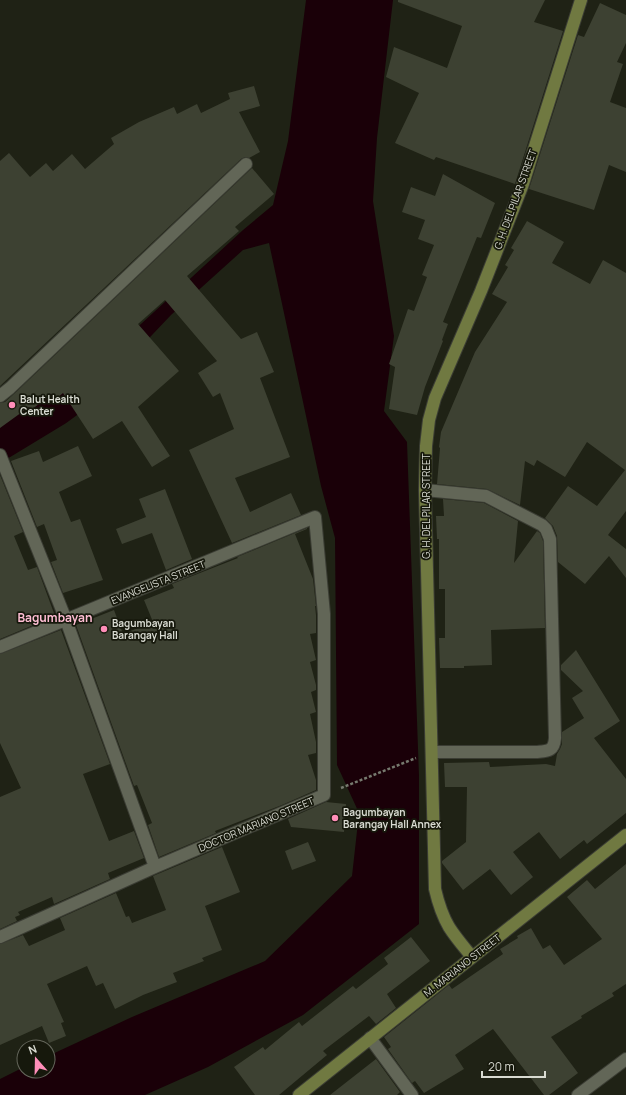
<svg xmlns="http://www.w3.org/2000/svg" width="626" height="1095" font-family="Manrope,sans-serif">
<rect width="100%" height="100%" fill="#1f2215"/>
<!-- water -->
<path fill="#1a0008" d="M306 0H393L377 138 373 201 394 336 384 411 407 442 419 776V924L303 1015 208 1067 145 1095H0V1079L24 1067V1071H48V1056L132 1017 265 961 352 876 359 813 337 765 335 538 321 486 269 243 243 250 171 315 115 374 103 359 243 230 273 205 288 141Z"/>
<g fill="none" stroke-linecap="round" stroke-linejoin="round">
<!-- river -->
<path stroke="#1a0008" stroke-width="38" d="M0 441 56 407 109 368"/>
</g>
<!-- building -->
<path fill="#3d4132" d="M398 0H545L534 22 563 31 515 184 436 157 434 160 395 143 419 93 386 77 394 47 447 68 462 26 398 2Z
M600 3 626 15V43L617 62 623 64 610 102 626 108V172L609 165 594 210 529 189 578 35 584 37Z
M254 86 260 106 239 112 260 152 249 158 245 157 241 159 0 386V161L9 153 30 177 46 163 53 171 72 154 85 169 114 144 111 138 139 122 174 107 177 114 197 104 201 113 230 99 228 93Z
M252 168 274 194 235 227 239 231 187 276 241 339 257 332 274 372 260 378 290 457 235 478 250 512 291 493 301 515 232 543 189 450 234 429 220 393 213 397 198 373 217 361 165 300 138 324 179 371 138 407 170 456 152 467 122 421 93 439 63 393 56 399 52 394 31 410 29 407 0 428V403L5 402 15 393Z
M443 174 495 203 481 238 477 237 443 322 448 324 442 340 443 341 425 387 417 415 389 409 395 367 389 364 408 309 414 311 427 277 422 275 434 245 418 239 425 220 402 212 411 187 435 196Z
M527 221 564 242 552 263 590 284 603 260 626 273V511L608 535 626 549V578L609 556 585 584 558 562 557 536 553 526 545 518 568 486 597 506 625 470 587 442 565 477 537 460 534 466 525 461 520 505 487 489 437 484 440 448 439 447 441 432 475 352 507 302 492 294 508 267 505 265 514 250 511 248Z
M78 446 92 476 59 492 71 522 80 519 103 580 63 593 51 562 57 560 44 524 37 527 11 461 39 451 43 462Z
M0 475 23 532 14 536 28 570 37 567 55 616 0 639Z
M165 489 192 559 166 570 152 533 122 544 116 529 146 517 139 499Z
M443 499 484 503 518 521 514 563 537 531 540 533 543 541 545 628 491 630 492 665 464 666V668H440L439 638H445V589H439V539H437L436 516H444Z
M307 528V529L295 534 313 579 316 606H315L316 615V633L310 634 316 660 310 662 316 685V690L311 692 316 712 310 714 316 742V753L308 755 316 780V790L282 805 215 831 216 833 159 857 148 825 152 823 137 785 134 786 76 625 114 610 123 634 153 622 144 600 174 588 172 584 238 558 237 557Z
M61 630 110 764 83 774 109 841 134 831 144 858 108 873 110 879 54 904 52 897 18 912 20 915 15 917 17 921 0 929V797L21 788 0 743V654Z
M576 650 620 721 594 738 626 779V813L587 844 584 840 560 859 539 832 513 852 533 877 511 895 490 869 463 890 442 863V861L466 842 467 787H445L444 763 489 762 490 767 546 764 555 766 557 754 560 749 562 744V732L584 718 572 698 583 691 561 670V665Z
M326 802 346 804 344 832 291 827 288 819Z
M308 842 316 861 292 870 285 851Z
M222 847 240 892 205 906 222 950 202 958 204 961 173 973 177 982 143 995 115 1009 103 983 96 986 87 966 47 984 64 1022 61 1023 66 1036 49 1043 42 1026 0 1045V944L23 935 29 946 65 930 60 918 116 893 126 917 129 916 132 923 166 910 153 876Z
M626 864V984L612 993 614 996 581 1016 582 1018 551 1037 578 1073 549 1095H544L493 1029 455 1055 464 1069 424 1093 415 1081 412 1083 388 1049 391 1047 384 1037 449 985 452 989 503 954 500 949 518 938 517 936 531 928 543 949 550 945 564 965 602 939 567 897 587 880 595 889Z
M411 937 430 961 387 994 396 1008 376 1024 369 1016 323 1051 327 1055 279 1095H255L234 1067 263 1047 265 1050 299 1022 302 1026 353 986 356 989 388 964 384 958Z
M376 1059 400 1092 397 1095H330Z"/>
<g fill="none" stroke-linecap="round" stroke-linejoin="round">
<defs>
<path id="street" d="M0 396 10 388 246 164
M0 455 66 620 155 867
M425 490 486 496 542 525 546 529 550 539 555 738C554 752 547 751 536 752H432
M0 647 315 517 324 614V795L155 867 0 937
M370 1038 412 1095
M578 1095 626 1059"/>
<path id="secondary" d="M472 957C464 947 456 938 449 927 442 915 438 902 435 889L425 490 426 446 429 420 435 398 481 291 523 184 581 0
M299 1095 626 835"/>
</defs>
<!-- street casing -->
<use href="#street" stroke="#3b3d34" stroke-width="14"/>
<!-- secondary casing -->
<use href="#secondary" stroke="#3b3d34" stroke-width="14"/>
<!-- path -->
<path stroke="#76796e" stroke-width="2.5" stroke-dasharray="3 2" stroke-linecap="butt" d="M341 788 416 758"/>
<!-- street -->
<use href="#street" stroke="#626657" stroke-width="12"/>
<!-- secondary -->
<use href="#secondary" stroke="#707941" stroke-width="12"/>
</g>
<!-- markers -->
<g fill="#ff8eb9" stroke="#16180c" stroke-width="1.5">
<circle cx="12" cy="405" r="4"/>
<circle cx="104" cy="629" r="4"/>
<circle cx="335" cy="818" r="4"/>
</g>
<g text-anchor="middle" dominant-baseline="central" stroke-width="3.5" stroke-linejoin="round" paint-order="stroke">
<!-- street labels -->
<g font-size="10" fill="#d9dbd2" stroke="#16180c">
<text transform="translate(515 199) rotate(-70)">G. H. DEL PILAR STREET</text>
<text transform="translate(426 506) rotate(-90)">G. H. DEL PILAR STREET</text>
<text transform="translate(158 582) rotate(-22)">EVANGELISTA STREET</text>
<text transform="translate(256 824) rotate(-23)">DOCTOR MARIANO STREET</text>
<text transform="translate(462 965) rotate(-38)">M. MARIANO STREET</text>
</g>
<!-- poi labels -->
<g font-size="10" font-weight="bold" fill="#d9dbd2" stroke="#16180c" text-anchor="start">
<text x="20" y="399">Balut Health<tspan x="20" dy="12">Center</tspan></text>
<text x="112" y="623">Bagumbayan<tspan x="112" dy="12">Barangay Hall</tspan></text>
<text x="343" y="812">Bagumbayan<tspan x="343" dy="12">Barangay Hall Annex</tspan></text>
</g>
<!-- quarter labels -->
<g font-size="12" font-weight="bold" fill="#ffbed4" stroke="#16180c">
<text x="55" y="617">Bagumbayan</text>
</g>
</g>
<!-- north arrow -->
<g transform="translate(36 1059) rotate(340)"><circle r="19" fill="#16180c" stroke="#64665b"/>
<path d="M0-3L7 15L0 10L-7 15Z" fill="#ff8eb9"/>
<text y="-6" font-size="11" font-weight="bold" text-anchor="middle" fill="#d9dbd2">N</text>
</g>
<!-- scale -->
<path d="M482 1071v6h63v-6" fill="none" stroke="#d9dbd2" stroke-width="2"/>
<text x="488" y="1071" font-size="12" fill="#d9dbd2" stroke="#16180c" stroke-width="3" paint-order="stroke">20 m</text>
</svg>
